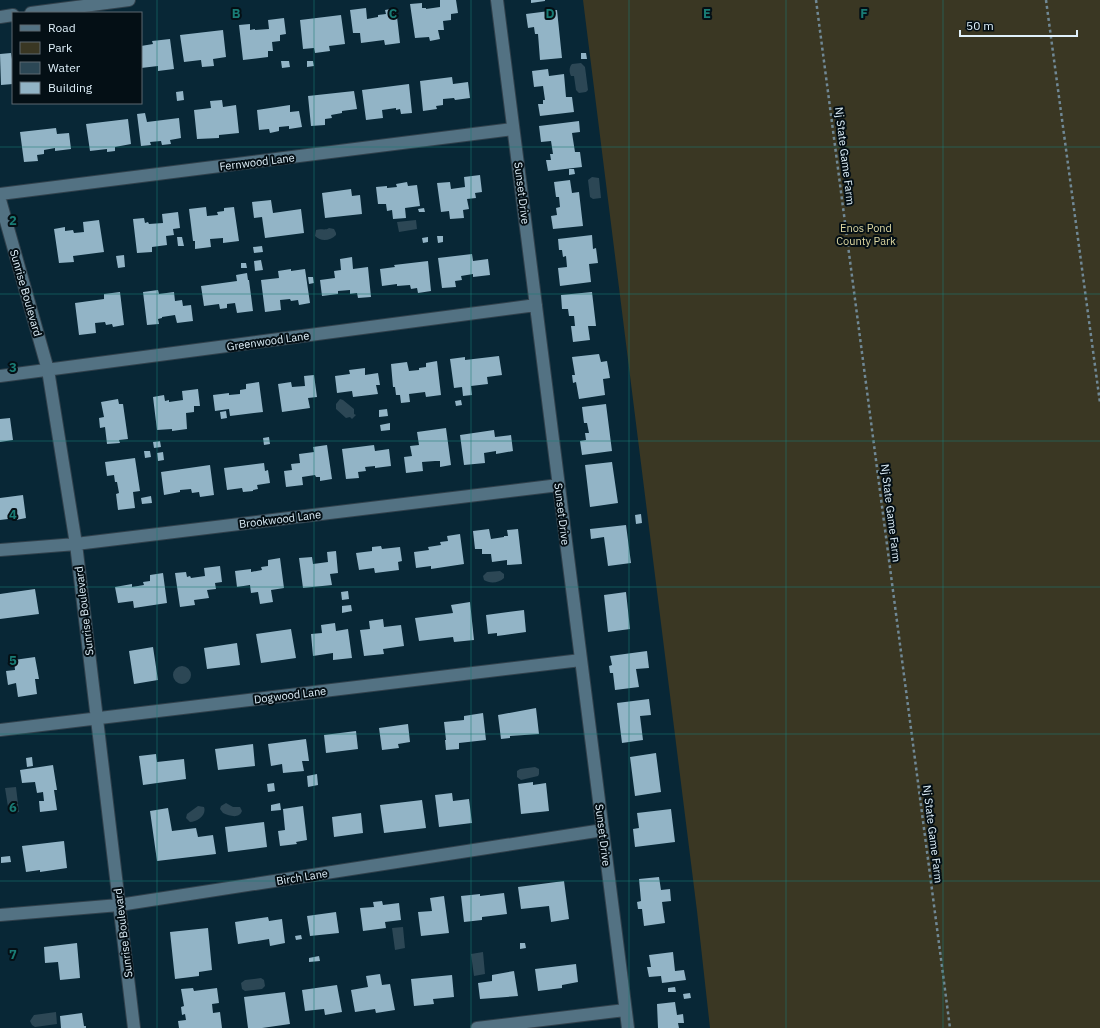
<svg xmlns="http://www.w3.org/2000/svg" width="1100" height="1028" font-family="'IBM Plex Sans',sans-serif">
<rect width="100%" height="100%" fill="#082736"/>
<!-- green -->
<path fill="#3a3723" d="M583 0H1100V1028H710L697 911Z"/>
<!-- water -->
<path fill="#2c4755" d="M581 63 585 67 588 90 586 92 579 93 576 90 574 76H571C569 72 569 67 572 64Z
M592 177 599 178 601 198 593 199 590 197 588 180Z
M416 220 417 229 399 232 397 222Z
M329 228 334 229 336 233V235C330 241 321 242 315 236L316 230C321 228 325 231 329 228Z
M340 399 343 400 354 409V414L356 415 352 419 350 417 346 418 336 409V404Z
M500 571 504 574V578C499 583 490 584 484 580L483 576 487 572Z
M173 675a9 9 0 1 1 18 0a9 9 0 1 1-18 0Z
M535 767 539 769V774L538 776 521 780 517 777V771L520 769Z
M16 787 19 812 9 813 5 788Z
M226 803 233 807H240L242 811C239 819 230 816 223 813L220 809 221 806Z
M198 806 204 807C207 815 197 822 190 822L186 818 187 814Z
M403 927 405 948 395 950 392 928Z
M483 952 485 974 474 976 471 954Z
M261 978 264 980 265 986 262 989 245 991 242 989 241 983 245 980Z
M56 1012 57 1024 35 1027 32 1025 30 1021 34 1015Z"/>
<!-- building -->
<path fill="#92b4c6" d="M440 0H456L458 13 451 14V20L443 21 444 30H438L440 39 430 41 429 37 415 38 410 4 422 3V8H426V9L440 7Z
M531 0H545V1L531 3Z
M366 8 367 19 378 17V15L386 14 385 10 396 8 400 43 385 45 384 40 361 43 360 33H353L350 10Z
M557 10 562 58 540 60 538 34H535L534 27 528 28 526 14Z
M341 15 345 44 329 46 330 51 315 53 314 48 303 49 300 20Z
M284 18 286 34 280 35V41L272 42 273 51H268V57L243 60 239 25 250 24V30L255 29V30L269 29 268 20Z
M223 30 226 57 213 59 214 66 202 67 201 60 184 62 180 35Z
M170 39 174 69 158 71V66L141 68V46L153 44 152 41Z
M11 53 12 59H13V84L1 85 0 54Z
M581 53H586L587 59H581Z
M281 61H289L290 67 282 68Z
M307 61H313L314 66 307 67Z
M548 69 549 76 564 74 566 97H572L574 112 540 116 538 104H543V100H545L543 86 534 87 532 71Z
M452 77 453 84 468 82 470 98 455 100 454 98 443 99V105L436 106 437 109 423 111 420 81Z
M409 84 412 113 401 114 400 109 396 110V108L382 110 383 118 366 120 362 90Z
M183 91 184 100 177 101 176 92Z
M354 91 357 109 342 111V113L331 115 332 118 325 119V125L311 126 308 96Z
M222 100 223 107 236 105 239 133 219 135V138L197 139 194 110 211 108 210 101Z
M290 105V112L299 111 302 127 289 129V126L279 127V131L270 133 269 129 259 130 257 110Z
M145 113 147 122 179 118 181 138 170 140 171 144 162 145 161 141 150 142 151 145 141 146 137 114Z
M128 119 131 144 115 147V151L107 152V149L90 151 86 124Z
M579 121 580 132 572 133 575 152H580L582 167 548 171 546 160H551L550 154H553L551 141 541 142 539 126Z
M56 128 57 134 69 133 71 149 55 151V148L44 150V154L37 155 38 161 24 162 20 132Z
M569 169H574L575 174 569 175Z
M480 175 482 192 475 193 476 198 467 199 469 209 463 210 464 218 450 219 449 211 441 212 437 183 450 182 451 189 465 187 464 177Z
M570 180 572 193 579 192 583 226 553 229 551 216 557 215 556 208 560 207 559 197H556L554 182Z
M407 182 408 186 417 185 420 206 405 208 406 218 393 219 392 210 387 211 386 204H378L376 187 387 186V188L397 187 396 184Z
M351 189 352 196 360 195 362 214 325 218 322 193Z
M271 200 273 213 301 209 304 233 265 238 262 217 254 218 252 202Z
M206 207 207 216 218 215 217 212 224 211V208L234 207 239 241 223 243V238L210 239 211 247 195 249V241H193L189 209Z
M424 208 425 212H419L418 209Z
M178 212 180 228 173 229 174 235 166 236 167 245 152 247V252L137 253 133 219 144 218 145 223 148 222 149 224 163 223 162 214Z
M99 220 104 252 73 256 74 262 59 263 54 229 65 227V231L73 230 74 233 84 232 83 222Z
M592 235 593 249 596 248 598 263 589 264 591 282 560 286 558 268 567 267 566 256 563 257 562 250H559L558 239Z
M437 236H443V242L438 243Z
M177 237H182L184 246H178Z
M428 237V242L423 243 422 238Z
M262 246 263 252 254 253 253 247Z
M472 254 473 261 488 259 490 275 473 277V274L461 276 462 280 455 281 456 287 442 288 438 258Z
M124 255 125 267 118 268 116 256Z
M352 257 353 269 368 267 371 297 358 298 357 293 350 294V290L338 291V294L322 296 320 280 335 278 334 271 341 270 340 259Z
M261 260 263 270 255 271 254 261Z
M428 261 431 291 418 293 417 288 411 289 410 285 397 286V284L382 286 380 269 395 267 394 265Z
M241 263H246L247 268H241Z
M291 269V271L305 269 310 303 299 305 298 300 291 301 290 299 280 300 281 310 265 312 261 280 279 278 278 271Z
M247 273 248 280H249L253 311 237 313 235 303 227 304V308L220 309 219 304 204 306 201 286 237 281 236 275Z
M308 277H313L314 283 309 284Z
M158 290 159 294 174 292 175 301 182 300 183 306 191 305 193 321 177 323 175 315 162 317V318L158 319 159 324 147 325 143 292Z
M120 292 124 325 113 327 112 324 106 325 105 322 95 323 96 333 79 335 75 303 104 299V294Z
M592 292 596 326H588L590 340 573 342 571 326H575L574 316H569L568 309H562L561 295Z
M599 354 601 362 607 361 610 378 603 379 605 395 579 399 576 382 573 383 572 375H575L572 357Z
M499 356 502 375 487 377 488 384 471 386 472 395 463 396 462 387 454 388 450 359 465 357V360Z
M437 361 441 395 426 397 425 392 409 394 410 402 401 403 400 395H396L395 387H393L391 364 407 362 409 371 419 370V368L426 367V363Z
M365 368V375L378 373 380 385H376L378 394 353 397 352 391 337 393 335 376 350 374 349 370Z
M314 375 317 397 308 398 310 408 282 412 278 384 291 382 292 387 305 386 304 376Z
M259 382 263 412 230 416 229 409 215 411 213 395 229 393V395L240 394V390L246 389V384Z
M198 389 200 406H194V412L186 413 187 429 172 431V429L157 430 153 397 164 395 165 401 169 400V402L183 400 182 391Z
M118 399 119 404H123L128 439 119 440 120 443 107 444 105 427 100 428 99 418 104 417 101 402Z
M461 400 462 405 456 406 455 401Z
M606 404 612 451 582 455 580 441 586 440 585 433H589L587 423H584L582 407Z
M387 409 388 416 379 417V410Z
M226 411 227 418 221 419 220 412Z
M10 418 13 440 0 442V419Z
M390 423V430L381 431 380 425Z
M446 428 451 465 440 467V461H435L422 462 423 471 406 473 404 457 412 456 410 446 419 445 417 432Z
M494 430 495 437 511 435 513 451 496 454V451L484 453 485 463 464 465 460 435Z
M269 437 270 444 264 445 263 438Z
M160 441 161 447 154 448 153 442Z
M327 445 332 479 320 481V477H316L315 475 302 477 303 485 286 487 284 471 292 470 291 464 300 463 299 454 314 452 313 447Z
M374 445 375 451 389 449 391 466 375 468V466L365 467 366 471 358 472 359 478 346 479 342 449Z
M144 451H150L151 457 145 458Z
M163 452 164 460 158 461 157 453Z
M135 458 140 491 133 492 135 508 118 510 116 494 119 493 117 482H115L114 475 107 476 105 462Z
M612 462 618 503 590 507 585 465Z
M264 463 265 471 268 470 270 483 257 485 258 489 253 490V491L243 492 242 488 227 490 224 468Z
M210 465 214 495 200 497 199 492 192 493 191 489 180 490V492L164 495 161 472Z
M23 495 26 518 16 520V518L0 520V498Z
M151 496 152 503 142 504 141 498Z
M641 514 642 523 636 524 635 515Z
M626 525 631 563 608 566 604 537 591 539 590 529Z
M489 529 491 539 504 537V536H508L507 530 518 529 522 564 507 565V560L492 562 491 554H482V549H475L473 531Z
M460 534 464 564 431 569V566L416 568 414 552 429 550 428 547 441 545 440 542 448 541 447 536Z
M381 546 382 549 400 547 402 561 398 562 399 570 375 573 374 568 359 570 356 553 372 551V547Z
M336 551 338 573 330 574 332 585 303 588 299 558 312 557 313 564 328 562 327 552Z
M280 558 284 588 271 590 273 602 260 604 258 592 251 593 250 585 237 587 235 571 251 569V572L262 570 261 567 268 566V560Z
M220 566 222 582 215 583 216 589 207 590 209 598 194 600 195 605 180 607 175 573 186 572 187 577 190 576 191 578 205 576 204 568Z
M163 573 167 603 134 608 133 601 118 603 115 587 132 584V587L144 585 143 582 150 581V575Z
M35 589 39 614 0 619V594Z
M348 591 349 599 342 600 341 592Z
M626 592 630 629 608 632 604 595Z
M470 602 474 640 454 642 453 637 419 641 415 618 453 613 451 605Z
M351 605 352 611 342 613V606Z
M524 610 526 632 497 636V633L488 634 486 615Z
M383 619 384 627 401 625 404 646 383 649 384 654 364 656 360 630 370 629 369 621Z
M335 623 336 631 348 629 352 658 333 660V653L313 656 311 634 322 633 321 625Z
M291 629 296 658 261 663 256 634Z
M237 643 240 665 207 669 204 648Z
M153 647 158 680 134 684 129 651Z
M647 651 649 668 636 669 639 687 615 690 613 673H610L609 666 612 665 610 656Z
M35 657 39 679H35L37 694 18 697 16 683 8 685 6 671 15 670 14 660Z
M649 699 651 715 640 716 643 740 622 743 617 703Z
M536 708 539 734 510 736V738L501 739 498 715Z
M483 713 486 740 459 743V749L446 750 445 740H446L444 722 464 720V716Z
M408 724 410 742 398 744 399 748 382 750 379 728Z
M356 731 358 749 326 753 324 735Z
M306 739 309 761H302L304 771 283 773 282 764 271 766 268 744Z
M253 744 255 766 218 770 215 749Z
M656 753 661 792 635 796 630 757Z
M156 754 157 762 184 759 186 779 143 785 139 756Z
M32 757 33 766 27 767 26 758Z
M53 765 57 790H54L57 810 40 812 39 801H44L43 792 37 793 35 782 22 783 20 770Z
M317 774 318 785 308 787 307 776Z
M533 782V785L546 783 549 811 521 814 518 784Z
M274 783 275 791 268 792 267 784Z
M452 793 453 801 469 799 472 823 439 827 435 795Z
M422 800 426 828 384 833 380 805Z
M280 803 281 810 271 811V805Z
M303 806 307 840 296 842 297 844 280 846 278 831 285 830 283 809Z
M168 808 172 831 196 828 198 837 213 835 216 854 157 861 150 811Z
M671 809 675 842 635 847 633 829 639 828 637 813Z
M361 813 363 833 334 837 332 817Z
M264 822 267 847 228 852 225 827Z
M64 841 67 868 40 872V870L26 872 22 846Z
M10 856 11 862 1 863V857Z
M659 877 661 890 670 889 671 901 662 902 665 923 644 926 642 909H638L637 902 641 901 639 879Z
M564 881 569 919 551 922 549 906 521 909 518 887Z
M504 893 507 914 482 917V920L464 922 461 896 480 894V896Z
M444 896 449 933 421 936 418 912 432 911 430 898Z
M382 901 383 905 399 903 401 920 385 922 386 928 363 931 360 908 374 907 373 902Z
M336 912 339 933 310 936 307 916Z
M268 917 269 921 282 919 285 943 270 946 269 939 238 944 235 922Z
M208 928 212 970 199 972V976L175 979 170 932Z
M301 935 302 939 296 940 295 936Z
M77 943 80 978 60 980 58 962 45 963 44 947Z
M520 943H525L526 948 520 949Z
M673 952 675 971 684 970 686 980 662 983 661 976 649 977 647 967H651L649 955Z
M319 956 320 961 309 962V958Z
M576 964 578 982 562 985V988L538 991 535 969Z
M514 971 518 996 480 999 478 983 492 981V975Z
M380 974 382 985 390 984 395 1010 376 1013 375 1009 355 1012 351 990 368 987 366 976Z
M452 975 454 997 433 999 434 1004 414 1006 411 979Z
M337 985 342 1012 325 1015 324 1009 305 1011 302 990Z
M675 987 676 992H668V988Z
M193 988 194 991 217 988 219 1003 212 1004 213 1013 220 1012 222 1028H179L178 1021 186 1020 185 1014 182 1015 181 1007 184 1006 181 989Z
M285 992 290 1024 262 1028H248L244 997Z
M690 993 691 998 684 999 683 994Z
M675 1002 677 1015 683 1014 684 1023H678L679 1028H658L657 1004Z
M82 1013 84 1026H86V1028H61L60 1016Z"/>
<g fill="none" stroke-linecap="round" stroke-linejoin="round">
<defs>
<path id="street" d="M497 0 628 1028
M31 13 129 0
M0 17 13 15
M0 194 513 129
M0 200 48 370 76 544 134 1028
M0 376 536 305
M0 550 76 544 559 485
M0 730 581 660
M0 915 119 905 603 830
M477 1028 625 1010"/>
</defs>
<!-- street casing -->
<use href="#street" stroke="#31414c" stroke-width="14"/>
<!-- path -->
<path stroke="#708895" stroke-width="2.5" stroke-dasharray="3 3" stroke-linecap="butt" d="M816 0 950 1028
M1046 0 1100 403"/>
<!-- street -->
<use href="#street" stroke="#537283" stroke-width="12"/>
</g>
<!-- grid -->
<path fill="none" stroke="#197c75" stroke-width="1" stroke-opacity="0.55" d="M157 0V1028M314 0V1028M471 0V1028M629 0V1028M786 0V1028M943 0V1028M0 147H1100M0 294H1100M0 441H1100M0 587H1100M0 734H1100M0 881H1100"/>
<g text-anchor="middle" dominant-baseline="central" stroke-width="4" stroke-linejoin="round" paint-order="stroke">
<!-- street labels -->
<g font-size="11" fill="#e0f1fb" stroke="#040f15">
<text transform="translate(845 156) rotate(83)">Nj State Game Farm</text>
<text transform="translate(257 162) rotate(-7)">Fernwood Lane</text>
<text transform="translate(522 193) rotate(83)">Sunset Drive</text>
<text transform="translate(26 293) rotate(74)">Sunrise Boulevard</text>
<text transform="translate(268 341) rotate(-8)">Greenwood Lane</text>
<text transform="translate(891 513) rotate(83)">Nj State Game Farm</text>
<text transform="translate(562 514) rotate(83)">Sunset Drive</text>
<text transform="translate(280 519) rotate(-7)">Brookwood Lane</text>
<text transform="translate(84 611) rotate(-97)">Sunrise Boulevard</text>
<text transform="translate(290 695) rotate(-7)">Dogwood Lane</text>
<text transform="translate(933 834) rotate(83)">Nj State Game Farm</text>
<text transform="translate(603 835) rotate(83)">Sunset Drive</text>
<text transform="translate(302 877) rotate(-9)">Birch Lane</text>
<text transform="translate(123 933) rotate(-97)">Sunrise Boulevard</text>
</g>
<!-- park labels -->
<g font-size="11" fill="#ddd7a1" stroke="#040f15">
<text x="866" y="228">Enos Pond<tspan x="866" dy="13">County Park</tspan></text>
</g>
</g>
<g font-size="13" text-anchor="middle" font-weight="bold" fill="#197c75" stroke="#040f15" stroke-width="4" stroke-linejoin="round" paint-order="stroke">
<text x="236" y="18">B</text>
<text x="393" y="18">C</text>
<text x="550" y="18">D</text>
<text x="707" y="18">E</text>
<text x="864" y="18">F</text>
<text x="13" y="225">2</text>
<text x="13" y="372">3</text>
<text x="13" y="519">4</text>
<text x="13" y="665">5</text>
<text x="13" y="812">6</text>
<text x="13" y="959">7</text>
</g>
<!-- legend -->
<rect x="12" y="12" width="130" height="92" fill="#040f15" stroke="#5c6971"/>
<rect x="20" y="25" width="20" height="6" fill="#537283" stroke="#5c6971"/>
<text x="48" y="32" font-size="12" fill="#e0f1fb">Road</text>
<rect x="20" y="42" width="20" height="12" fill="#3a3723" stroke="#5c6971"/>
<text x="48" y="52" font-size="12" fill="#e0f1fb">Park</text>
<rect x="20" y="62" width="20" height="12" fill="#2c4755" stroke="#5c6971"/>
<text x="48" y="72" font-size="12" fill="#e0f1fb">Water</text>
<rect x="20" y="82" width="20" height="12" fill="#92b4c6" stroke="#5c6971"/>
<text x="48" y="92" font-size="12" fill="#e0f1fb">Building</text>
<!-- scale -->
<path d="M960 30v6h117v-6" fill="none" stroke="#e0f1fb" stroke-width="2"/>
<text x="966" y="30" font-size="12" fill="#e0f1fb" stroke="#040f15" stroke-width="3" paint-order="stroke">50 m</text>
</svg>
